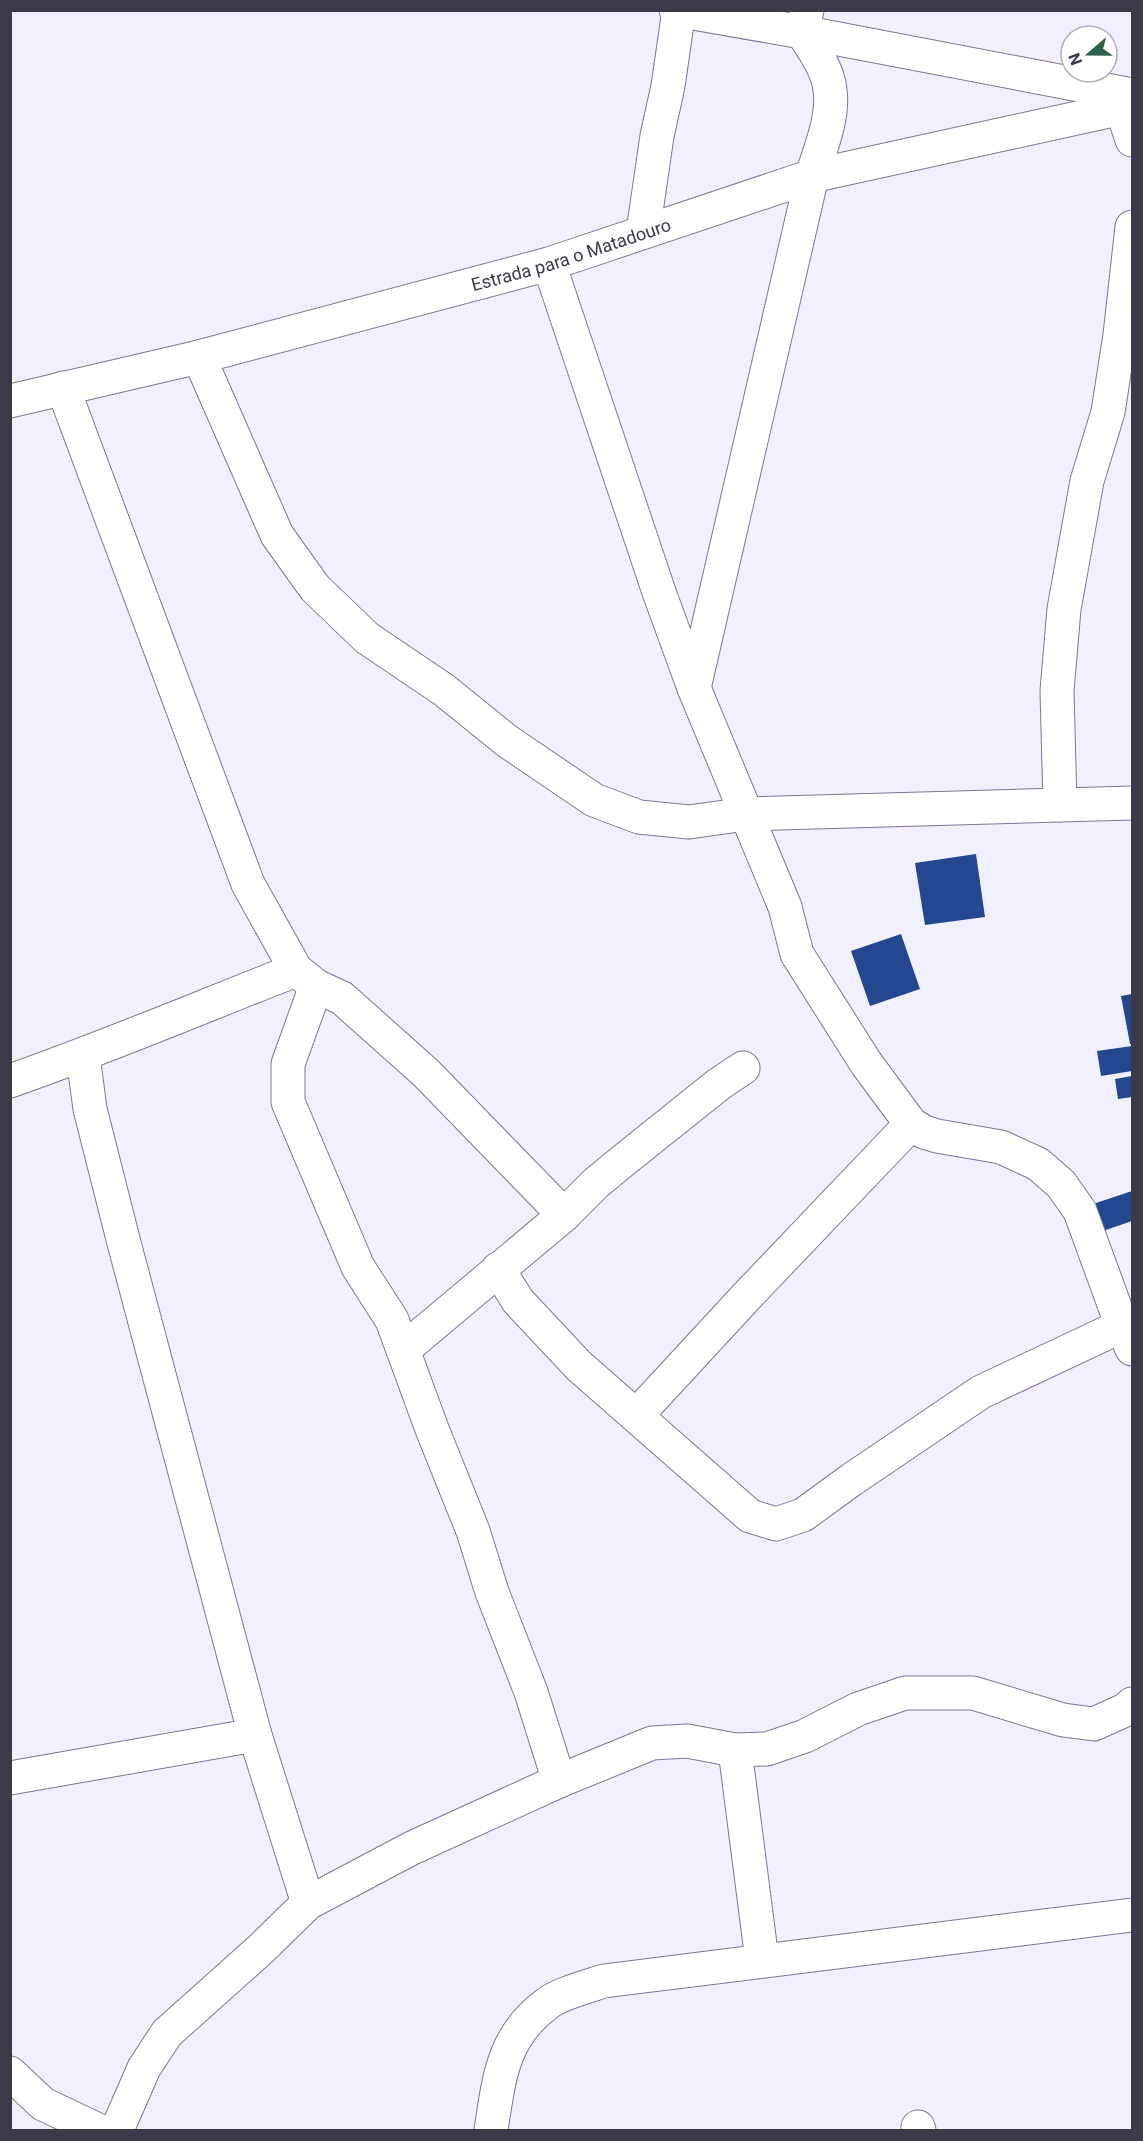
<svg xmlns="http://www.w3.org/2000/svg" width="1143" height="2141" font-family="Roboto,sans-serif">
<rect width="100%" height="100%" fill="#f1f0fe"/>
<!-- building -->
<path fill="#25478f" d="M976 854 985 917 925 925 915 863Z
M901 934 920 989 870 1006 851 951Z
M1132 994V1044H1130L1121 996Z
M1132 1046V1071L1101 1076 1097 1051Z
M1132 1076V1097L1118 1099 1115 1079Z
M1132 1191V1221L1103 1231 1093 1204Z"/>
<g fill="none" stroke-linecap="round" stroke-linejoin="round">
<defs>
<g id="minor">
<path d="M676 10 802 32 1132 95"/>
<path d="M1122 109 1132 140"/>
<path d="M643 232 657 136 668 86 679 10"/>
<path d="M549 264 659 592 694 688 785 907 797 954 866 1063 911 1124 924 1132 937 1136 1001 1147 1038 1164 1061 1184 1080 1211 1122 1326 1132 1349"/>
<path d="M199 357 277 535 315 588 367 638 444 690 507 741 594 800 639 817 689 822 746 814 1132 803"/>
<path d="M63 388 248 884 296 970 316 986 342 998 426 1073 564 1215"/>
<path id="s1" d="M10 401 199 357 549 264 812 176 1132 106"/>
<path d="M694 688 812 176C820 149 834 118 830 90 828 69 813 49 802 32L807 10"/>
<path d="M1060 805 1057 691 1064 609 1087 481 1108 412 1120 335 1132 227"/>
<path d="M316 986 288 1064V1102L358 1267 392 1320 403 1350"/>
<path d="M83 1056 90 1109 124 1243 255 1735 308 1903"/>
<path d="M10 1081C107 1047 201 1007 296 970"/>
<path d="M498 1269 518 1301 579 1366 750 1516 776 1524 803 1515 851 1480 981 1392 1132 1321"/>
<path d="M636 1416 746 1297 911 1124"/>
<path d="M735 1750 762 1960"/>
<path d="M10 1778 255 1735"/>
<path d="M559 1781 531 1692 492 1592 473 1531 432 1429 403 1350 564 1215 596 1183 624 1160 719 1084 743 1068"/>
<path d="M10 2073 43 2104 98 2130"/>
<path d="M918 2127 919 2130"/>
<path d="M117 2130 144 2068 167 2033 262 1948 308 1903 412 1848 559 1781 652 1743 687 1741 735 1750 767 1749 805 1736 858 1709 905 1693H973L1063 1720 1094 1724 1125 1710 1132 1704"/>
<path d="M491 2130C499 2079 502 2036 548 2003 559 1994 589 1986 604 1981L1132 1915"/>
</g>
</defs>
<!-- minor casing -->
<use href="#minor" stroke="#7a7896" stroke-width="35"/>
<!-- minor -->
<use href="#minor" stroke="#fff" stroke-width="33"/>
</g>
<g text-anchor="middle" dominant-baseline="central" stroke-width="6" stroke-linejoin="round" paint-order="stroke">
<!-- street labels -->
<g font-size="18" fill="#3b3a48" stroke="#fff">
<text stroke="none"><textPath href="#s1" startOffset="580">Estrada para o Matadouro</textPath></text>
</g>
</g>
<!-- border -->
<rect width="1143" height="2141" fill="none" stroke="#3b3a48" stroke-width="24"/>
<!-- north arrow -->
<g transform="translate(1089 54) rotate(250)"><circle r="28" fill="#ffffff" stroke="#b1b0b6" stroke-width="1.5"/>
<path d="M0-4.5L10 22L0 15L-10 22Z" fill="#2c6248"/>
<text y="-9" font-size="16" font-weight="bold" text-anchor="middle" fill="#3b3a48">N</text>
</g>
</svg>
